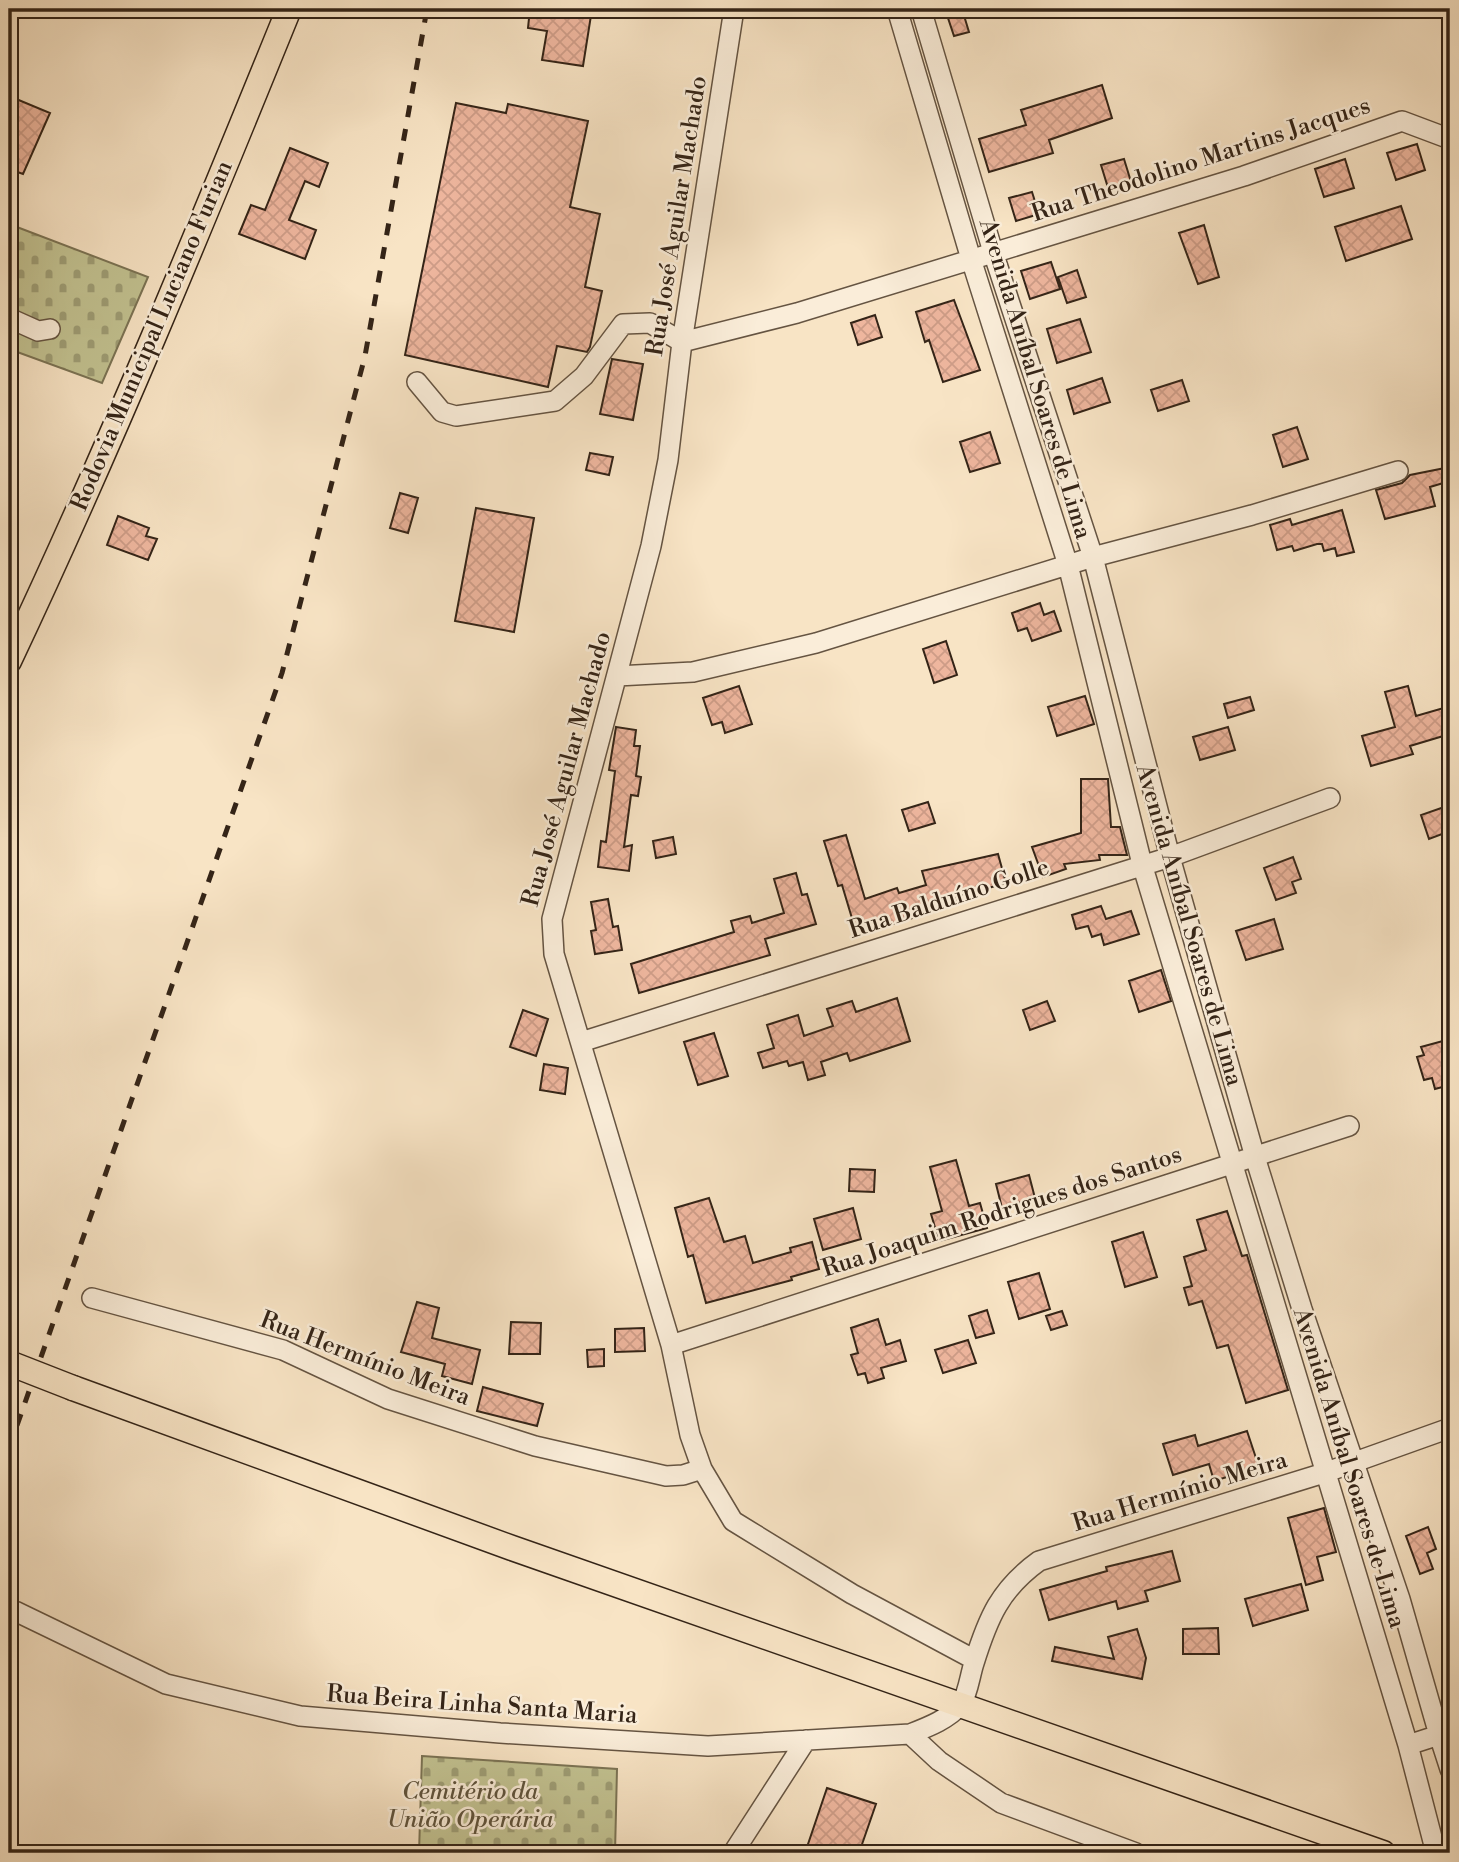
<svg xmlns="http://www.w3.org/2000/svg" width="1459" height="1862" font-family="'Libre Bodoni',serif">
<defs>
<pattern id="cemetery-stones" width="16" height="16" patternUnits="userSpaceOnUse" patternTransform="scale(1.75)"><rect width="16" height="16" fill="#c2c291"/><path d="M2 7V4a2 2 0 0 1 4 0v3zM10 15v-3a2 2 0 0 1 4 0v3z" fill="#9e9d75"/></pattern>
<pattern id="building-cross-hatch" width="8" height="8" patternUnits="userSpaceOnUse" patternTransform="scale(1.75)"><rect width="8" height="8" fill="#eeb69e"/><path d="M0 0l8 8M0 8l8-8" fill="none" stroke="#cd9c87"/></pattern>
</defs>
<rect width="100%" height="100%" fill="#f8e4c5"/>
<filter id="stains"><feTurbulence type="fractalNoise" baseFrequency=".00286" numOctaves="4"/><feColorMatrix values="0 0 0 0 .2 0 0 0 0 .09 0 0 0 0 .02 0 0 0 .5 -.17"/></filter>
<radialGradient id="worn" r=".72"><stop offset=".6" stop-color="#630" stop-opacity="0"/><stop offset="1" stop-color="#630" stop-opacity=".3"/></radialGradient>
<!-- cemetery -->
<path fill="url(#cemetery-stones)" stroke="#7b7354" stroke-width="2" d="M9 224 148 277 102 383 9 349Z
M422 1756 617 1769 615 1853H419Z"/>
<!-- building -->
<path fill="url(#building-cross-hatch)" stroke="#342417" stroke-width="2" d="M530 9H592L583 66 542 60 547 31 528 28Z
M945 9H962L969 32 954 36Z
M1102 85 1112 118 1049 140 1053 153 989 172 979 139 1026 125 1021 110Z
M9 96 50 113 23 174 9 169Z
M456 103 506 113 508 104 588 121 570 207 600 214 585 287 602 291 590 347 587 352 557 346 548 387 405 355Z
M1417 144 1425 170 1396 180 1387 153Z
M290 148 328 163 319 187 305 181 289 220 316 230 305 259 239 234 251 205 265 210Z
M1124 159 1132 185 1109 191 1101 165Z
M1345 159 1354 188 1324 197 1315 169Z
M1032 192 1039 214 1016 221 1009 198Z
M1401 206 1412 239 1346 261 1335 227Z
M1204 225 1219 277 1198 284 1179 233Z
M1051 262 1060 289 1030 299 1021 271Z
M1077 270 1086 297 1067 303 1058 277Z
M954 300 980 370 943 382 929 340 925 342 916 312Z
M875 315 882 337 858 345 851 323Z
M1080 319 1091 352 1057 363 1047 329Z
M612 359 643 364 633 420 600 414Z
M1102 378 1110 402 1074 414 1067 390Z
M1182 380 1189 401 1158 411 1151 390Z
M1297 427 1308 459 1283 467 1273 435Z
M990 432 1000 463 970 472 960 442Z
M590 453 613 457 609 475 586 470Z
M1450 467V481L1430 487 1435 506 1385 519 1376 490 1402 483 1410 475Z
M400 493 418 498 408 533 390 528Z
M476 508 534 518 514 632 455 621Z
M1342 510 1354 552 1337 556 1335 548 1324 551 1322 544H1317L1294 551 1292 546 1277 550 1270 525 1290 519 1292 525Z
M118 516 149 528 146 536 157 539 148 560 107 545Z
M1040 603 1044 615 1054 611 1061 631 1032 641 1027 628 1018 631 1012 613Z
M946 641 957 675 934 683 923 649Z
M739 686 752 724 725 733 722 722 712 725 703 698Z
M1408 686 1416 716 1447 707 1450 734 1410 746 1413 754 1371 766 1362 736 1395 727 1385 692Z
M1085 696 1094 724 1057 736 1048 707Z
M1250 697 1254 710 1228 718 1224 704Z
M616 727 636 730 634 746H640L636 776 641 777 638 796 631 795 624 847 632 845 629 871 598 867 601 841 606 842 613 787 615 771 609 770Z
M1228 727 1235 750 1200 760 1193 737Z
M1081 779H1108L1111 827H1120L1127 855H1099L1100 860 1064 864 1066 869 1043 877 1032 847 1081 833Z
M928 802 935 823 909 831 902 810Z
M1450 805V831L1429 839 1421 815Z
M846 835 865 899 897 888 899 893 926 885 922 871 998 854 1006 883 956 897 958 904 857 935 842 885 838 886 824 841Z
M673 837 676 854 656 858 653 841Z
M1293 857 1301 879 1292 882 1296 893 1276 900 1264 868Z
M796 873 802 895 807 894 816 924 765 939 770 955 639 993 631 964 734 932 731 921 750 916 752 923 784 913 774 879Z
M608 899 613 927 618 926 622 950 595 954 591 931 596 930 591 902Z
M1101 906 1106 919 1131 911 1139 934 1104 945 1101 934 1092 937 1088 926 1076 929 1072 915Z
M1274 919 1283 949 1246 960 1236 931Z
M1161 970 1171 1001 1139 1012 1129 981Z
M897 998 910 1041 850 1061 847 1053 821 1062 825 1075 808 1080 803 1062 789 1066 787 1061 763 1068 758 1053 774 1048 767 1025 798 1015 804 1036 833 1026 827 1009 852 1001 856 1012Z
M1047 1001 1055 1021 1030 1030 1023 1010Z
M523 1010 548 1019 536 1056 510 1047Z
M714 1033 728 1076 698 1085 684 1042Z
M1450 1039V1085L1435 1089 1432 1078 1424 1080 1417 1057 1424 1055 1421 1047Z
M544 1064 568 1068 565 1094 540 1090Z
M956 1160 969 1206 980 1203 987 1228 939 1241 931 1214 942 1211 930 1167Z
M850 1169 875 1170 874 1192 849 1191Z
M1029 1175 1035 1198 1002 1208 996 1184Z
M709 1198 724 1242 745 1236 753 1263 791 1252 790 1248 812 1242 819 1269 791 1277 792 1280 706 1303 693 1255 688 1257 675 1208Z
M853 1208 861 1239 823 1250 814 1219Z
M1227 1211 1242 1256 1247 1255 1288 1390 1246 1403 1228 1345 1217 1348 1202 1301 1189 1305 1184 1288 1192 1286 1184 1257 1206 1250 1197 1220Z
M1143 1232 1157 1277 1125 1287 1112 1242Z
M1039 1273 1050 1309 1019 1319 1008 1282Z
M417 1302 439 1308 432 1338 480 1350 472 1384 442 1376 445 1364 401 1352Z
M987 1310 994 1333 976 1338 969 1316Z
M1062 1311 1067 1325 1051 1330 1046 1316Z
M878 1319 886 1345 900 1340 906 1361 881 1368 884 1378 868 1383 865 1373 858 1375 851 1355 858 1353 851 1328Z
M511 1322 541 1323 540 1354H509Z
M644 1328 645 1351 615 1352V1329Z
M968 1340 976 1363 943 1373 935 1350Z
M604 1349V1366L588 1367 587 1350Z
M483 1387 543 1404 537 1426 477 1411Z
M1247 1431 1259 1467 1214 1481 1209 1464 1173 1475 1163 1444 1195 1435 1198 1446Z
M1324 1508 1336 1552 1317 1557 1323 1580 1306 1585 1288 1518Z
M1428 1527 1436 1549 1427 1553 1433 1569 1420 1574 1406 1536Z
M1172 1551 1180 1581 1145 1591 1148 1601 1118 1609 1116 1601 1049 1620 1040 1590 1107 1571 1106 1567Z
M1301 1584 1308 1610 1253 1626 1245 1599Z
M1218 1628 1219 1654H1183V1629Z
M1137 1629 1146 1658 1142 1679 1052 1661 1055 1647 1114 1659 1108 1637Z
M827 1788 876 1804 859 1853 833 1849 832 1853H805Z"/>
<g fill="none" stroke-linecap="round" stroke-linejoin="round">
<defs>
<path id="minor" d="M734 9 682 342 668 460 651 546 552 919 554 954 671 1345 690 1435 702 1469 733 1521 852 1594 975 1660
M897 9 971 259 1068 565 1142 864 1408 1745 1436 1853
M921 9 993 252 1093 557 1170 857 1255 1157 1302 1309 1400 1599 1439 1735
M9 318 38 331 50 329
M417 382 442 412 456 416 555 401 584 376 623 324 650 323 682 342 797 313 1244 176 1402 121 1450 139
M617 676 693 672 816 643 1093 557 1252 515 1398 471
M581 1042 1170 857 1330 798
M92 1298 283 1350 388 1399 535 1446 666 1476 683 1475 702 1469
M671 1345 1349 1126
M9 1611 17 1612 166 1684 300 1716 500 1733 708 1746 910 1734C928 1727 949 1719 961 1704 968 1694 970 1675 974 1663 988 1618 1000 1589 1039 1561L1324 1473 1450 1428
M910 1734 939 1761 1001 1803 1136 1853
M1408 1745 1439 1735 1450 1769
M733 1853 806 1740"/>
<path id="major" d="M9 661C110 447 200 228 289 9
M73 1388 512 1548 1383 1853"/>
</defs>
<!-- minor casing -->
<use href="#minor" stroke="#655442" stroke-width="22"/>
<!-- major casing -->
<use href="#major" stroke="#342417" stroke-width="27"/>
<!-- minor -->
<use href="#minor" stroke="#faedd9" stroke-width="19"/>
<!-- major -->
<use href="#major" stroke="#f8e4c5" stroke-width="24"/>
<!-- rail -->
<path stroke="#342417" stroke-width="5" stroke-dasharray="12 12" stroke-linecap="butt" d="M9 1448 282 673 365 356 427 9"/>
<defs>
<path id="major-bridge" d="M9 1363 73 1388"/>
</defs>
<!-- major-bridge casing -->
<use href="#major-bridge" stroke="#342417" stroke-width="27" stroke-linecap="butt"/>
<!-- major-bridge -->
<use href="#major-bridge" stroke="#f8e4c5" stroke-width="24"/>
</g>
<g text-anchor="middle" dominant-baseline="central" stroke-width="5" stroke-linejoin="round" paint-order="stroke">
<!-- street labels -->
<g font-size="24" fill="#342417" stroke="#faedd9">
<text transform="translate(1201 160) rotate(-18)">Rua Theodolino Martins Jacques</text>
<text transform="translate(677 216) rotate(-81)">Rua José Aguilar Machado</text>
<text transform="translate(152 336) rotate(-67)">Rodovia Municipal Luciano Furian</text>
<text transform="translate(1035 379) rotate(73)">Avenida Aníbal Soares de Lima</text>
<text transform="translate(567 769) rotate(-75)">Rua José Aguilar Machado</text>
<text transform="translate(949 899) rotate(-18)">Rua Balduíno Golle</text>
<text transform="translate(1189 925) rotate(74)">Avenida Aníbal Soares de Lima</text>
<text transform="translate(1002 1212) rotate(-18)">Rua Joaquim Rodrigues dos Santos</text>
<text transform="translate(365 1359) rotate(21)">Rua Hermínio Meira</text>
<text transform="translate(1349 1468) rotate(73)">Avenida Aníbal Soares de Lima</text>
<text transform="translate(1180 1492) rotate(-17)">Rua Hermínio Meira</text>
<text transform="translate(482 1705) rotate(4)">Rua Beira Linha Santa Maria</text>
</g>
<!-- park labels -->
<g font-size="24" font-style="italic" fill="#5f533c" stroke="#faedd9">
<text x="470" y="1792">Cemitério da<tspan x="470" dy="28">União Operária</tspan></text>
</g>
</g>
<!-- margin -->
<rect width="1459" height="1862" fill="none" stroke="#f8e4c5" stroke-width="35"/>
<rect x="10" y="10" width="1438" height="1841" fill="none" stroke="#342417" stroke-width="3.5"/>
<rect x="18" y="18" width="1424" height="1827" fill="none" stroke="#342417" stroke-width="2"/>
<rect width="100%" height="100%" filter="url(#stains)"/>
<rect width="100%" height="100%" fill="url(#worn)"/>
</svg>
